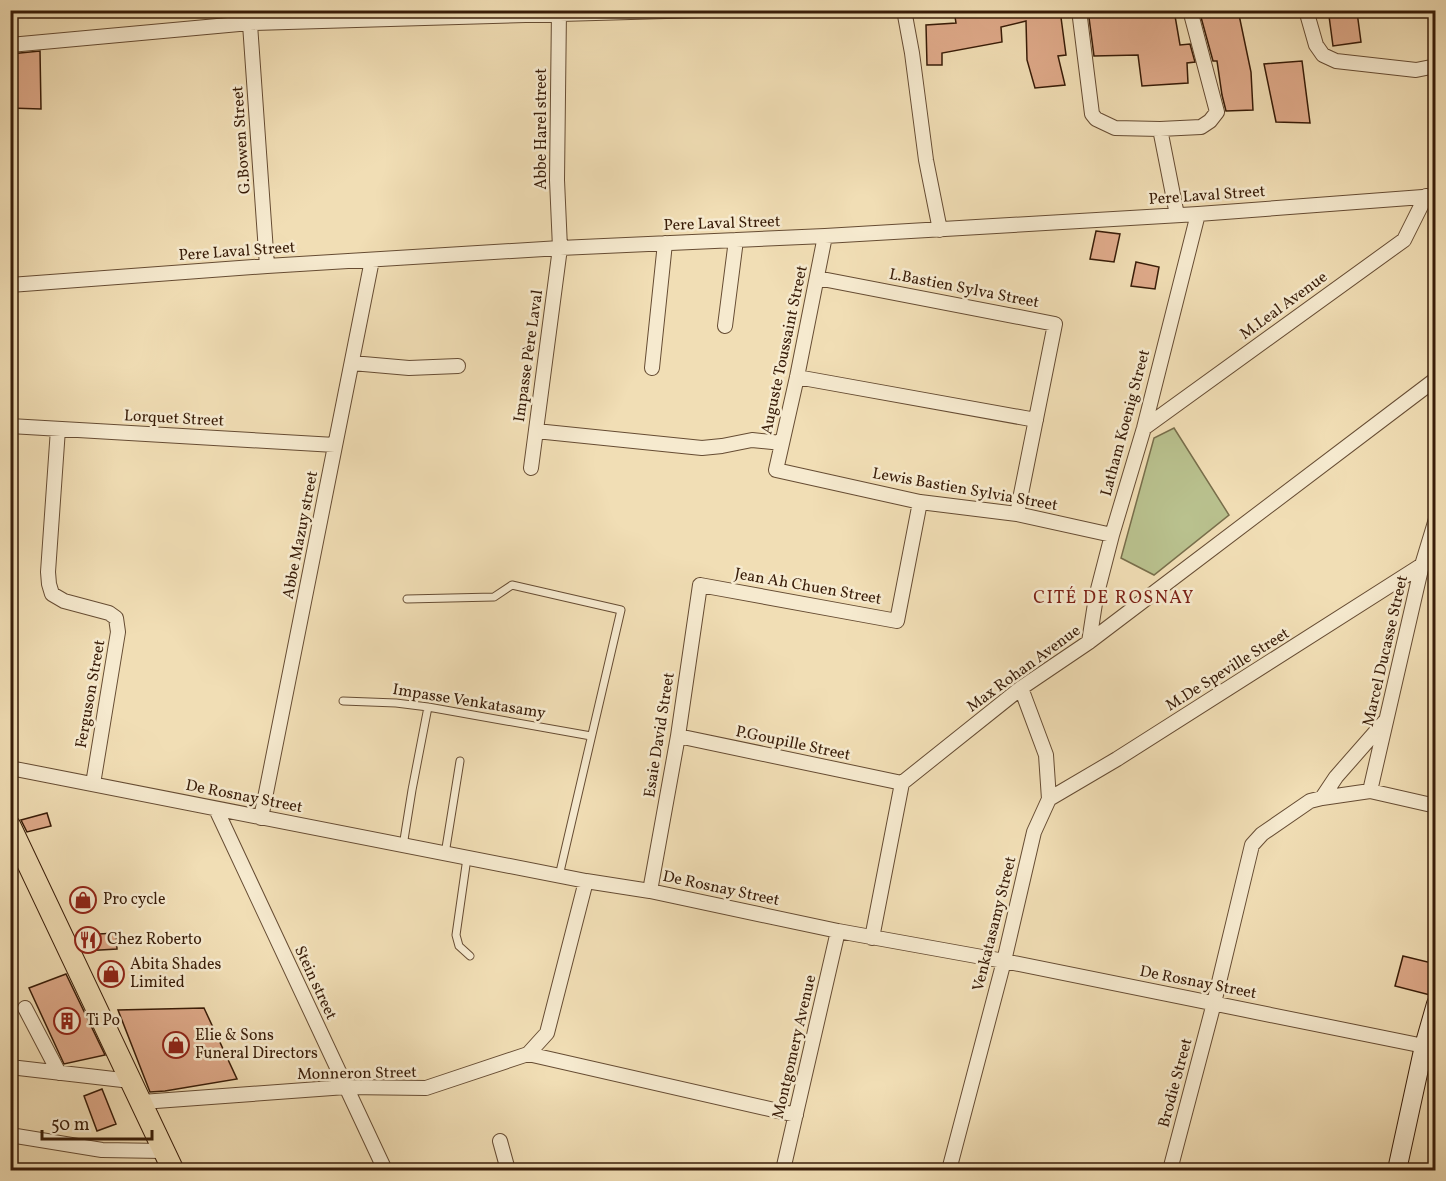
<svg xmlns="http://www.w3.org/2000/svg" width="1446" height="1181" font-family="Vollkorn,serif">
<rect width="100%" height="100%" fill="#f1deb5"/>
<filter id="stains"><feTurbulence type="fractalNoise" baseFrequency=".00333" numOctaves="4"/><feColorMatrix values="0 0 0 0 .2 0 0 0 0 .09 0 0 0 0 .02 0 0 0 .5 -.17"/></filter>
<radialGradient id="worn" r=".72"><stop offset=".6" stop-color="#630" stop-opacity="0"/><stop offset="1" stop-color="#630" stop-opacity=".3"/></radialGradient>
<!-- green -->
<path fill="#b9c18e" stroke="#786e4b" stroke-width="1.5" d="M1174 428 1229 515 1154 575 1121 558 1154 438Z"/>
<!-- building -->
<path fill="#dfaa8a" stroke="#381c08" stroke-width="1.5" d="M954 10H1060L1066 55 1058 56 1065 85 1035 88 1027 60 1026 21 1001 27 1002 42 942 53V65H927L926 25 956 23Z
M1088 10H1174L1180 45 1190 44 1195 62 1187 63 1188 83 1142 86 1138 55 1094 56Z
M1199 10H1238L1251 72 1253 110 1226 111 1222 95 1217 61H1213Z
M1357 12 1361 42 1333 46 1329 16Z
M40 51 41 109 10 108V54Z
M1302 61 1310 123 1276 122 1264 64Z
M1096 231 1120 234 1114 262 1090 259Z
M1136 262 1159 267 1155 289 1131 286Z
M47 813 51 826 27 832 21 820Z
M116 933 117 949 83 951 82 947 81 935Z
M1403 956 1436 964V978L1432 994 1430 995 1395 986Z
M66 974 105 1055 64 1064 29 988Z
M204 1008 237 1079 165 1091 150 1092 118 1010Z
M102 1089 116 1124 97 1131 84 1096Z"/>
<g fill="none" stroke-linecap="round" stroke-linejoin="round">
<defs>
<path id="lane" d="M407 599 494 597 512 585 621 610 559 876
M343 701 396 703 428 707 591 736
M403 846 412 790 428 707
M445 854 460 761
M467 858 456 935 459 946 470 956"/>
<path id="street" d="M249 10 267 266
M904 10 912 53 926 160 940 230
M1079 10 1092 114 1096 119 1115 128 1160 129 1201 127 1210 121 1217 112 1190 10
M1306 10 1316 45 1323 55 1336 61 1416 70 1436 66
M10 45 250 23 701 10
M1160 129 1177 215
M825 236 797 377 776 470 920 502 1017 514 1112 535
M817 278 1055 324 1017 514
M10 285 267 266 560 248 825 236 1198 214 1436 196
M725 326 736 240
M352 363 409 368 458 366
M652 368 665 243
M797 377 1036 420
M10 426 335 445
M1144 428 1404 240 1426 196
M58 429 48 572 49 584 52 594 64 601 109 613 116 618 118 632 93 784
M536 431 702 448 722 446 752 440 782 443
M531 468 560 248 557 180 559 10
M1089 642 1096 597 1112 535 1144 428 1198 214
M678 736 902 783
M10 768 586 881 650 891 838 931 1004 961 1424 1046
M1370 791 1422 565 1436 519
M1322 798 1336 777 1386 720
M1049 799 1117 759 1422 565
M216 809 385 1170
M261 818 372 260
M650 891 678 736 700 585 897 621 920 502
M872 938 902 783 1021 688 1089 642 1436 379
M25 1008 59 1073
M528 1054 796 1115
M10 1067 131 1081
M142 1102 346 1087 426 1088 528 1054 547 1033 586 881
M10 1135 102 1150 163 1151
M500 1141 508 1170
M783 1170 838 931
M949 1170 1004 961 1034 832 1049 799 1046 755 1021 688
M1170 1170 1214 1003 1252 845 1262 834 1310 801 1322 798 1370 791 1436 806"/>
<path id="secondary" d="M1397 1170 1424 1046 1436 1004"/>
<path id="primary" d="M10 826 173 1170"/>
</defs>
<!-- lane casing -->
<use href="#lane" stroke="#664c33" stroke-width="9"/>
<!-- street casing -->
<use href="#street" stroke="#664c33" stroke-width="16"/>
<!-- secondary casing -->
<use href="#secondary" stroke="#381c08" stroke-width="20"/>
<!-- primary casing -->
<use href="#primary" stroke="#381c08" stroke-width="23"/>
<!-- lane -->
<use href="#lane" stroke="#f6eacf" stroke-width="7"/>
<!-- street -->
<use href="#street" stroke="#f6eacf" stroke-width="14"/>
<!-- secondary -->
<use href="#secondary" stroke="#f6eacf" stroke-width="18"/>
<!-- primary -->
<use href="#primary" stroke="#f1deb5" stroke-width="21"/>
</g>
<!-- icons -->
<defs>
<symbol id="shop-ring" viewBox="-11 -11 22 22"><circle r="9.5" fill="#f6eacf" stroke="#8f2418" stroke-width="1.5"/><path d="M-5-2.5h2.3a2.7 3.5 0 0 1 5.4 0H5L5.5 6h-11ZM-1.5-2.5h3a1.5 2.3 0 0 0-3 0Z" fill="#8f2418"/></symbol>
<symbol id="restaurant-ring" viewBox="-11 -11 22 22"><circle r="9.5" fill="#f6eacf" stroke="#8f2418" stroke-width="1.5"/><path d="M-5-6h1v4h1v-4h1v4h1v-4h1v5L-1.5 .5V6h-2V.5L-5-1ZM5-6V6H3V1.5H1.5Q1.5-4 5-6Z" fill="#8f2418"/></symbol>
<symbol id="building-ring" viewBox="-11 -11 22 22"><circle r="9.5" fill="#f6eacf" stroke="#8f2418" stroke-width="1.5"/><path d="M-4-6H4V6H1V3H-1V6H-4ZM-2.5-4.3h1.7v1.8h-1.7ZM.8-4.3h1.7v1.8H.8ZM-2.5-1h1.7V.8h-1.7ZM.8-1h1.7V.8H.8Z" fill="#8f2418"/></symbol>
</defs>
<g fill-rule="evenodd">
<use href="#shop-ring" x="68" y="885" width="30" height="30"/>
<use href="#restaurant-ring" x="73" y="925" width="30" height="30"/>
<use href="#shop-ring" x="96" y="959" width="30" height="30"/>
<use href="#building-ring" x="52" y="1006" width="30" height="30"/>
<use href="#shop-ring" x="161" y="1030" width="30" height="30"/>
</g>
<g text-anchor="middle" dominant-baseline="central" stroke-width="5" stroke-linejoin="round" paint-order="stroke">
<!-- street labels -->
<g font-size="16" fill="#381c08" stroke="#f6eacf">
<text transform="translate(542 129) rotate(-90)">Abbe Harel street</text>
<text transform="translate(242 140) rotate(-94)">G.Bowen Street</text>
<text transform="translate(1207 196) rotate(-4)">Pere Laval Street</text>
<text transform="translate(722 224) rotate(-2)">Pere Laval Street</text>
<text transform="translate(237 252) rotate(-4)">Pere Laval Street</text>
<text transform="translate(964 289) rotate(11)">L.Bastien Sylva Street</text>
<text transform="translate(1284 306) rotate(-36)">M.Leal Avenue</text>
<text transform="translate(785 350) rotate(-78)">Auguste Toussaint Street</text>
<text transform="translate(529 356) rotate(-82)">Impasse Père Laval</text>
<text transform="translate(174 419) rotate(3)">Lorquet Street</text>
<text transform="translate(1126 423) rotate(-75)">Latham Koenig Street</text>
<text transform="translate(965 490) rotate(10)">Lewis Bastien Sylvia Street</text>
<text transform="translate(301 535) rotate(-79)">Abbe Mazuy street</text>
<text transform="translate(808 587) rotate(10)">Jean Ah Chuen Street</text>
<text transform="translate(1386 651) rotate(-77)">Marcel Ducasse Street</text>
<text transform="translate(1024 669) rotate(-36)">Max Rohan Avenue</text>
<text transform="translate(1228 670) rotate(-32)">M.De Speville Street</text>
<text transform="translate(91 694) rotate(-80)">Ferguson Street</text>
<text transform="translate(469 702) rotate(9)">Impasse Venkatasamy</text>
<text transform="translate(660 735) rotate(-81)">Esaie David Street</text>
<text transform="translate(793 744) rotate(12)">P.Goupille Street</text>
<text transform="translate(244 797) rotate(11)">De Rosnay Street</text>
<text transform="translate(721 889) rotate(12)">De Rosnay Street</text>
<text transform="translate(995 924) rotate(-76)">Venkatasamy Street</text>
<text transform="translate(315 983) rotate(65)">Stein street</text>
<text transform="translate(1198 983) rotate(11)">De Rosnay Street</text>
<text transform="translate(795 1047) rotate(-77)">Montgomery Avenue</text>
<text transform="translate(357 1074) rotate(-1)">Monneron Street</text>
<text transform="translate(1176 1083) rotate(-75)">Brodie Street</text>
</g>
<!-- poi labels -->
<g font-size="16" fill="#381c08" stroke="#f6eacf" text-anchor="start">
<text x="103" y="900">Pro cycle</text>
<text x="107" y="940">Chez Roberto</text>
<text x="130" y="965">Abita Shades<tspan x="130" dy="18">Limited</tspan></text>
<text x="86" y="1021">Ti Po</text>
<text x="195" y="1036">Elie &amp; Sons<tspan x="195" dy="18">Funeral Directors</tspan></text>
</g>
<!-- neighbourhood labels -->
<g font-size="18" letter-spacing="1.5" fill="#7a1f14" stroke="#f6eacf">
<text x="1114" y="598">CITÉ DE ROSNAY</text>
</g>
</g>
<!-- margin -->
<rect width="1446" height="1181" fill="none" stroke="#f1deb5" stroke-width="36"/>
<rect x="12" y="12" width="1422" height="1157" fill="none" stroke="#381c08" stroke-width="3"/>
<rect x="18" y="18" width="1410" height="1145" fill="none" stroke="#381c08" stroke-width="1.5"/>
<!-- scale -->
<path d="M42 1130v9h110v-9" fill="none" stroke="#381c08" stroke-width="3"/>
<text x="51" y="1130" font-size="18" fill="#381c08" stroke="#f6eacf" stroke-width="4.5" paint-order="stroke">50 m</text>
<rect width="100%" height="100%" filter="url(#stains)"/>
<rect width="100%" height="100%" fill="url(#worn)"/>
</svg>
